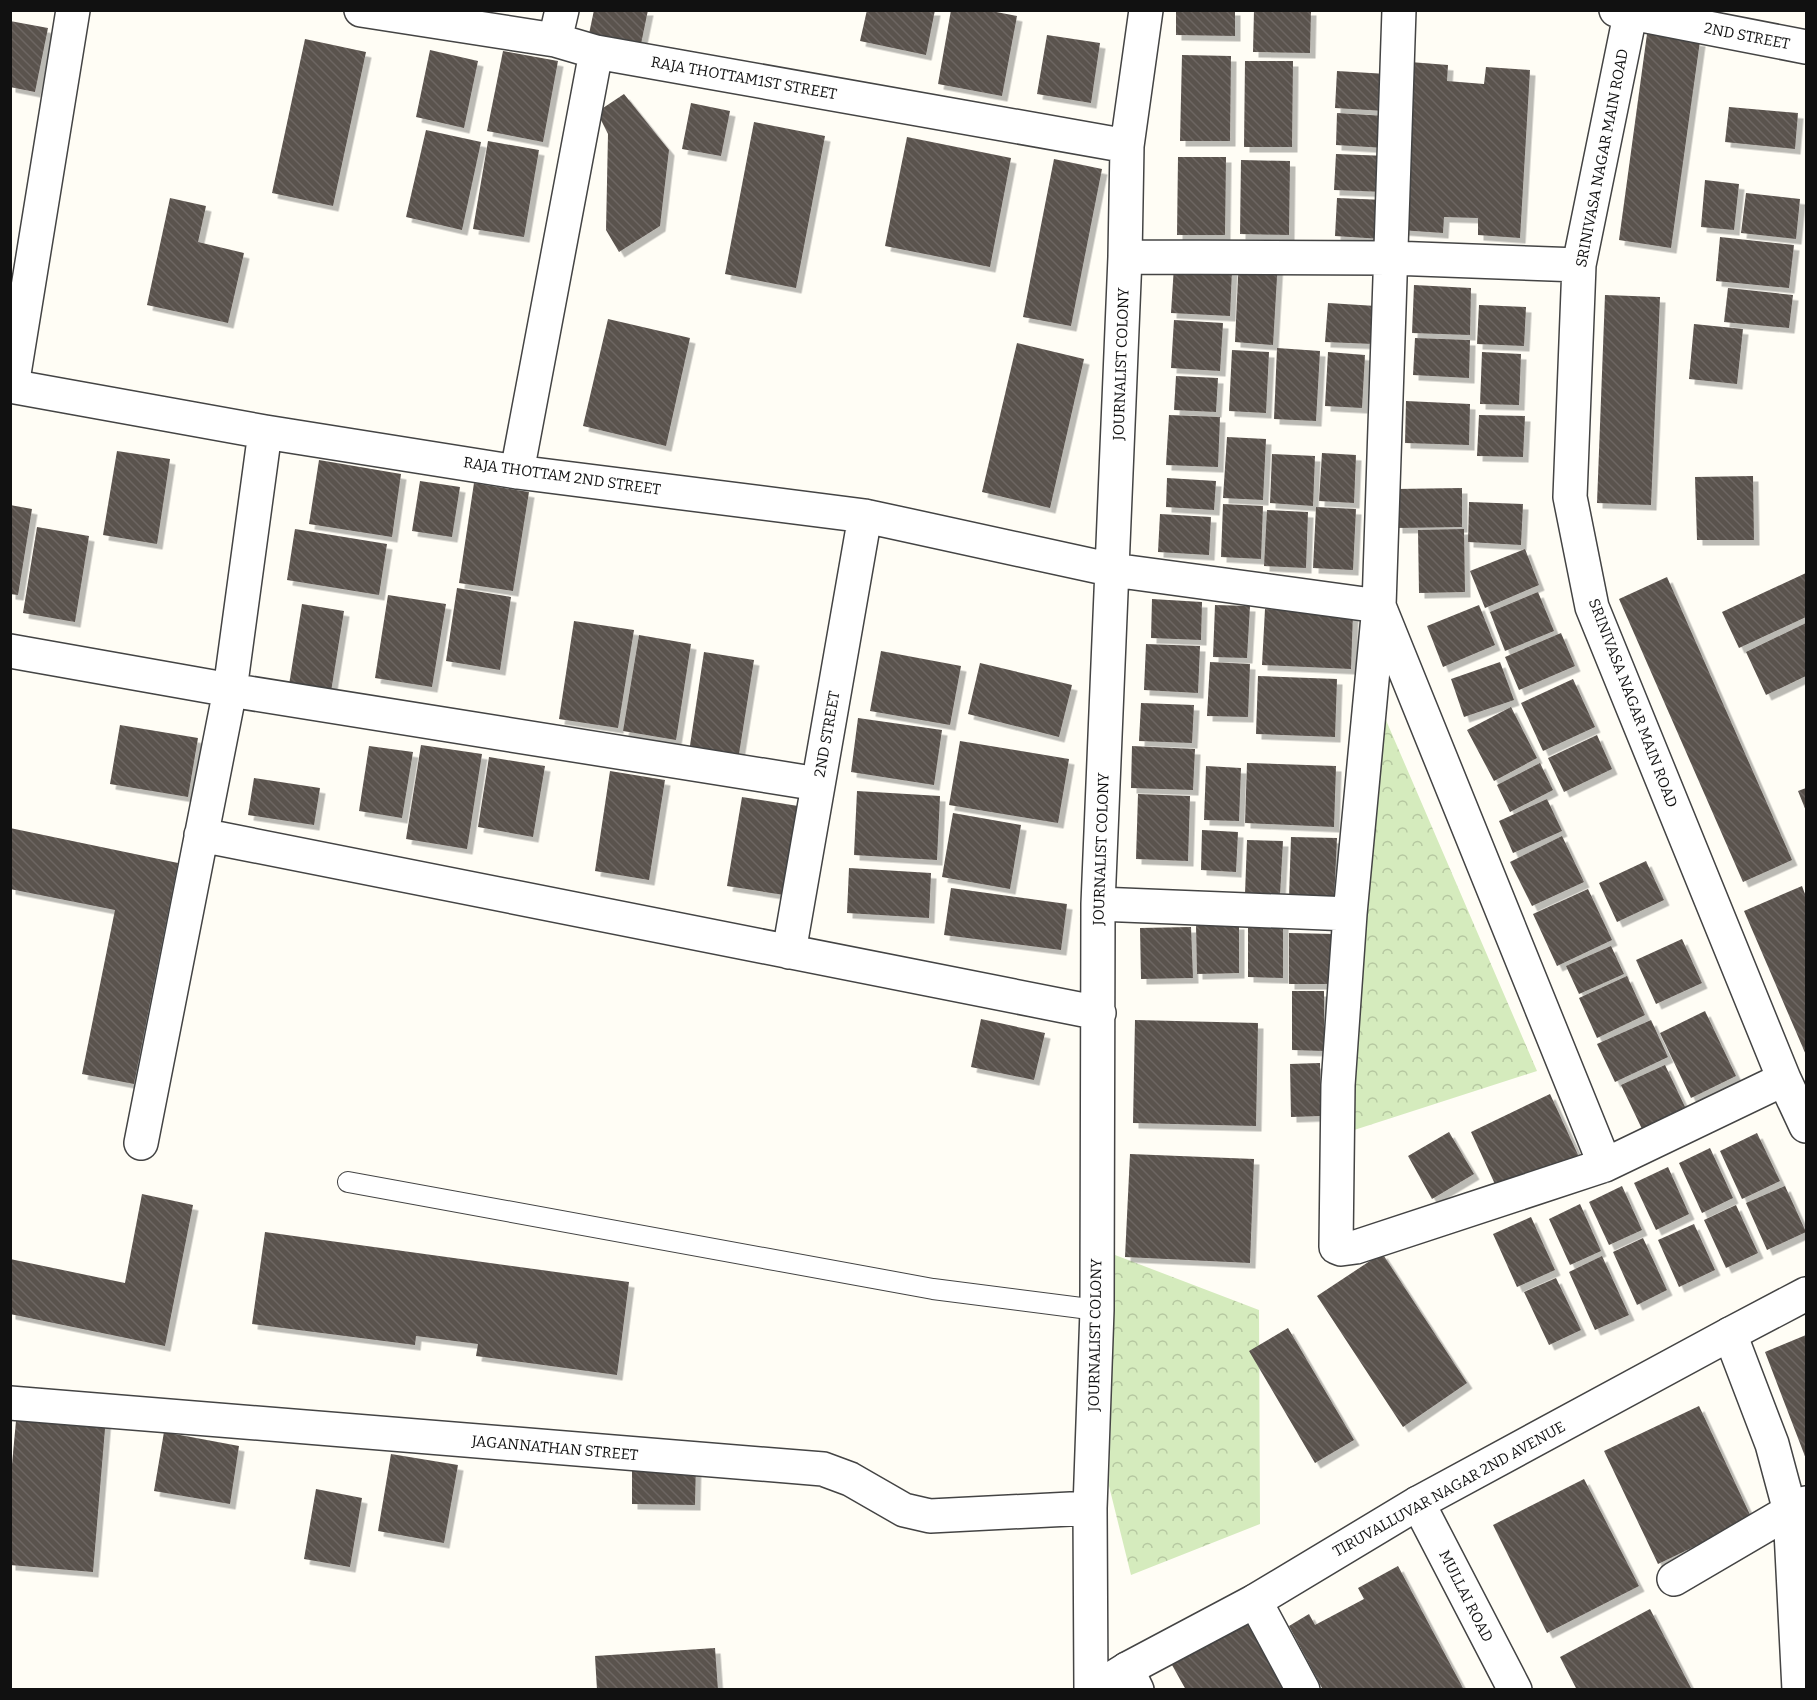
<svg xmlns="http://www.w3.org/2000/svg" width="1817" height="1700" font-family="Bitter,serif">
<defs>
<pattern id="park-crowns" width="20" height="18" patternUnits="userSpaceOnUse" patternTransform="scale(1.5)"><rect width="20" height="18" fill="#d5ebbd"/><path d="M2 6a3 3 0 1 1 6 0M12 15a3 3 0 1 1 6 0" fill="none" stroke="#b6c8a1"/></pattern>
<pattern id="building-back-hatch" width="6" height="6" patternUnits="userSpaceOnUse" patternTransform="scale(1.5)"><rect width="6" height="6" fill="#5a524d"/><path d="M-1 5l2 2M0 0l6 6M5-1l2 2" fill="none" stroke="#6d6662"/></pattern>
<filter id="shadow"><feDropShadow dx="5.5" dy="5.5" stdDeviation="0" flood-color="#0004"/></filter>
</defs>
<rect width="100%" height="100%" fill="#fffdf5"/>
<!-- park -->
<path fill="url(#park-crowns)" d="M1376 697 1537 1071 1348 1132Z
M1115 1255 1259 1310 1260 1524 1131 1575 1109 1486Z"/>
<!-- building -->
<path fill="url(#building-back-hatch)" filter="url(#shadow)" d="M594 10H648L641 44 589 34Z
M867 10H935L926 55 860 41Z
M951 10H986L1017 16 1002 96 938 84Z
M1176 10H1235V36L1176 35Z
M1254 10H1311L1310 53 1253 52Z
M10 21 48 28 35 92 10 87Z
M1647 34 1700 41 1671 248 1619 240Z
M1047 35 1100 43 1091 103 1037 94Z
M305 39 366 52 333 206 272 193Z
M430 50 478 61 464 128 416 117Z
M503 51 558 61 543 142 487 131Z
M1182 55 1231 56 1230 141H1180Z
M1245 61H1293L1292 147H1244Z
M1410 62 1448 65 1447 81 1484 84 1486 67 1530 70 1520 238 1478 235V218L1444 217 1443 233 1400 230Z
M1337 71 1387 74 1385 111 1335 108Z
M624 94 669 150 660 226 619 252 606 230 608 134 597 112Z
M691 103 730 111 721 156 682 149Z
M1729 107 1798 113 1795 149 1725 142Z
M1337 113 1386 116 1385 148 1336 145Z
M754 122 825 136 796 288 725 274Z
M426 130 481 142 462 230 406 217Z
M907 137 1011 158 990 267 885 246Z
M488 141 539 150 524 237 473 229Z
M1336 154 1387 156 1385 192 1334 190Z
M1178 157H1226L1225 235H1177Z
M1054 159 1102 169 1071 326 1023 317Z
M1241 160 1290 161 1289 235 1240 234Z
M1705 180 1739 184 1734 230 1701 227Z
M1746 193 1800 199 1796 239 1741 233Z
M170 198 206 206 198 242 244 253 228 323 147 305Z
M1337 198 1384 200 1382 239 1335 236Z
M1720 237 1794 245 1789 288 1716 281Z
M1239 257 1278 260 1273 345 1235 342Z
M1174 266 1232 270 1230 316 1171 313Z
M1414 285 1471 288 1470 335 1412 333Z
M1728 288 1793 295 1789 328 1724 322Z
M1605 295 1660 297 1651 505 1597 503Z
M1328 303 1376 306 1374 344 1325 342Z
M1479 305 1526 307 1524 346 1477 344Z
M608 319 690 338 666 446 583 426Z
M1174 320 1223 323 1220 371 1171 368Z
M1694 324 1743 329 1737 384 1689 379Z
M1415 338 1470 340 1469 378 1413 375Z
M1017 343 1084 359 1050 508 982 492Z
M1277 348 1320 351 1316 421 1274 419Z
M1232 350 1269 352 1266 413 1229 411Z
M1328 352 1365 355 1362 408 1325 406Z
M1482 352 1521 354 1519 405 1480 404Z
M1176 376 1218 378 1216 412 1174 410Z
M1406 401 1470 404 1469 445 1405 443Z
M1169 415 1220 417 1218 467 1166 465Z
M1479 415 1525 416 1523 457 1477 456Z
M1227 437 1266 439 1263 500 1223 498Z
M117 451 170 459 157 544 103 535Z
M1322 453 1356 455 1354 503 1319 501Z
M1272 454 1315 456 1313 506 1270 503Z
M319 460 401 474 392 537 309 524Z
M1753 476 1754 540H1697L1695 477Z
M1167 478 1216 481 1214 510 1166 507Z
M420 481 460 487 452 537 412 531Z
M474 483 529 492 513 591 459 583Z
M1462 488V527L1397 528 1396 489Z
M1469 502 1523 504 1521 545 1468 542Z
M1223 504 1263 506 1261 559 1221 557Z
M10 505 32 509 18 595 10 594Z
M1316 507 1356 509 1353 570 1313 568Z
M1267 510 1308 512 1306 568 1264 566Z
M1160 514 1211 517 1209 555 1158 552Z
M37 527 89 536 75 622 23 613Z
M295 529 387 544 379 595 287 580Z
M1464 529 1465 592 1419 593 1418 530Z
M1525 549 1539 585 1485 608 1470 571Z
M1806 573V617L1739 648 1722 612Z
M1667 577 1792 860 1743 882 1619 599Z
M457 588 511 597 500 670 446 661Z
M1538 592 1554 631 1505 651 1490 612Z
M388 595 446 604 432 687 375 678Z
M1152 599 1202 602 1201 640 1151 638Z
M302 604 344 611 330 698 288 691Z
M1215 605 1250 606 1247 658 1213 657Z
M1479 605 1495 645 1443 667 1427 626Z
M1265 609 1353 613 1351 669 1262 665Z
M574 621 634 630 618 728 559 719Z
M1806 623V676L1766 695 1746 652Z
M1561 633 1575 666 1519 690 1505 657Z
M639 635 691 644 676 740 623 731Z
M1146 644 1200 646 1198 693 1144 690Z
M881 651 961 666 950 725 870 711Z
M704 652 754 660 738 760 689 752Z
M1210 662 1250 664 1248 717 1207 716Z
M1500 662 1514 700 1464 717 1451 679Z
M980 663 1072 685 1059 737 968 714Z
M1258 676 1337 679 1335 737 1256 734Z
M1573 679 1595 727 1543 751 1521 703Z
M1141 703 1194 705 1192 743 1139 741Z
M1511 707 1537 758 1494 781 1467 730Z
M858 718 942 730 934 785 851 772Z
M120 725 198 738 188 797 110 784Z
M1597 735 1612 769 1564 792 1548 758Z
M960 741 1069 759 1058 823 949 805Z
M421 745 482 754 467 849 406 839Z
M369 746 413 752 402 818 359 811Z
M1132 746 1195 749 1193 790 1131 788Z
M489 757 545 766 533 837 478 827Z
M1247 763 1336 766 1334 827 1245 823Z
M1540 763 1553 790 1510 812 1497 785Z
M1206 766 1241 768 1239 821 1204 820Z
M610 771 665 780 649 880 595 871Z
M254 778 320 788 314 825 248 815Z
M1806 788V811L1798 791Z
M857 791 940 796 937 860 854 855Z
M1138 794 1190 796 1188 861 1136 859Z
M742 797 798 806 784 895 727 886Z
M1547 799 1562 831 1513 853 1499 821Z
M953 813 1021 825 1010 889 942 877Z
M10 828 178 863 134 1084 82 1074 115 910 10 889Z
M1202 830 1238 832 1236 872 1201 870Z
M1562 836 1584 882 1532 906 1510 862Z
M1291 837 1337 838 1334 900 1289 898Z
M1247 840 1283 841 1280 895 1245 894Z
M1646 861 1664 900 1617 922 1599 883Z
M849 868 931 873 929 918 847 913Z
M1802 886 1806 897V1055L1744 911Z
M951 888 1067 904 1061 950 944 935Z
M1588 889 1612 940 1557 966 1533 914Z
M1239 924V973L1197 974 1196 925Z
M1248 924H1283V978L1248 977Z
M1191 927 1193 978 1141 979 1140 928Z
M1289 933 1334 934V984H1289Z
M1682 939 1702 983 1656 1004 1636 960Z
M1611 946 1624 974 1579 994 1566 966Z
M1627 976 1645 1015 1597 1038 1579 998Z
M1292 991H1324V1051L1292 1050Z
M1705 1011 1736 1076 1691 1098 1660 1033Z
M981 1019 1045 1033 1034 1080 971 1067Z
M1135 1020 1258 1023 1256 1126 1133 1123Z
M1651 1020 1668 1057 1615 1082 1597 1044Z
M1320 1063 1321 1116 1291 1117 1290 1064Z
M1665 1065 1686 1109 1642 1129 1621 1085Z
M1550 1094 1579 1157 1499 1193 1471 1132Z
M1449 1132 1474 1174 1432 1199 1408 1156Z
M1757 1133 1780 1181 1742 1199 1720 1151Z
M1710 1148 1733 1198 1702 1213 1679 1163Z
M1130 1154 1254 1159 1250 1263 1125 1257Z
M1668 1167 1689 1214 1656 1230 1634 1183Z
M1622 1186 1642 1230 1609 1245 1589 1202Z
M1785 1186 1806 1232 1767 1250 1746 1203Z
M142 1194 193 1205 165 1346 10 1314V1259L125 1283Z
M1580 1204 1601 1251 1570 1265 1549 1219Z
M1736 1205 1758 1253 1726 1268 1704 1220Z
M1531 1217 1555 1270 1517 1287 1493 1234Z
M1694 1224 1715 1270 1679 1287 1658 1240Z
M265 1232 629 1282 617 1375 476 1356 478 1344 416 1336 415 1345 252 1324Z
M1643 1238 1667 1290 1637 1305 1613 1252Z
M1382 1253 1467 1383 1403 1427 1317 1296Z
M1602 1256 1629 1315 1595 1330 1569 1272Z
M1556 1278 1581 1330 1549 1345 1524 1292Z
M1288 1328 1354 1440 1315 1463 1249 1351Z
M1806 1335V1459L1765 1352Z
M1699 1406 1752 1519 1658 1564 1604 1451Z
M17 1410 106 1417 93 1572 10 1565V1486Z
M164 1432 239 1446 230 1504 154 1491Z
M391 1454 458 1465 444 1543 378 1531Z
M632 1460 696 1461 695 1505 632 1504Z
M1584 1479 1639 1586 1547 1633 1493 1525Z
M316 1489 362 1498 350 1567 304 1559Z
M1398 1566 1464 1690H1323L1289 1626 1309 1614 1315 1625 1364 1599 1358 1588Z
M1650 1609 1692 1690H1577L1560 1657Z
M1249 1620 1289 1690H1186L1172 1665Z
M715 1648 718 1690H597L595 1656Z"/>
<g fill="none" stroke-linecap="round" stroke-linejoin="round">
<defs>
<path id="service" d="M348 1182 933 1289 1097 1310"/>
<path id="minor" d="M361 10 555 40 596 52 1127 146
M1399 10 1379 606 1350 914 1338 1085 1336 1247 1341 1249 1356 1247 1605 1165 1784 1079
M1616 10 1806 47
M1631 10 1579 265 1570 497 1592 607 1784 1079 1806 1126
M555 40 562 10
M1125 257 1391 258 1579 265
M10 386 265 432 517 472 865 516 1113 570 1379 606 1605 1165
M12 386 73 10
M517 472 596 52
M10 651 230 690 818 784
M201 835 1099 1013
M1098 904 1350 914
M789 952 865 516
M141 1143 230 690 265 432
M1730 1334 1772 1444 1790 1511 1799 1690
M10 1403 823 1469 850 1479 904 1510 930 1516 1090 1508
M1418 1503 1515 1690
M1674 1579 1790 1511 1806 1503
M1255 1601 1303 1690
M1127 1669 1137 1690
M1091 1690 1090 1508 1097 1310 1098 904 1125 257 1127 146 1146 10"/>
<path id="tertiary" d="M1093 1690 1127 1669 1255 1601 1418 1503 1730 1334 1806 1294"/>
</defs>
<!-- service casing -->
<use href="#service" stroke="#444" stroke-width="22"/>
<!-- minor casing -->
<use href="#minor" stroke="#444" stroke-width="36"/>
<!-- tertiary casing -->
<use href="#tertiary" stroke="#444" stroke-width="36"/>
<!-- service -->
<use href="#service" stroke="#fff" stroke-width="20"/>
<!-- minor -->
<use href="#minor" stroke="#fff" stroke-width="33"/>
<!-- tertiary -->
<use href="#tertiary" stroke="#fff" stroke-width="33"/>
</g>
<g text-anchor="middle" dominant-baseline="central" stroke-width="6" stroke-linejoin="round" paint-order="stroke">
<!-- street labels -->
<g font-size="15" fill="#111" stroke="#fff">
<text transform="translate(1747 36) rotate(11)">2ND STREET</text>
<text transform="translate(744 78) rotate(10)">RAJA THOTTAM1ST STREET</text>
<text transform="translate(1602 158) rotate(-79)">SRINIVASA NAGAR MAIN ROAD</text>
<text transform="translate(1121 364) rotate(-88)">JOURNALIST COLONY</text>
<text transform="translate(562 476) rotate(8)">RAJA THOTTAM 2ND STREET</text>
<text transform="translate(1633 703) rotate(69)">SRINIVASA NAGAR MAIN ROAD</text>
<text transform="translate(827 734) rotate(-80)">2ND STREET</text>
<text transform="translate(1101 849) rotate(-88)">JOURNALIST COLONY</text>
<text transform="translate(1095 1335) rotate(-89)">JOURNALIST COLONY</text>
<text transform="translate(555 1448) rotate(5)">JAGANNATHAN STREET</text>
<text transform="translate(1449 1489) rotate(-29)">TIRUVALLUVAR NAGAR 2ND AVENUE</text>
<text transform="translate(1466 1596) rotate(63)">MULLAI ROAD</text>
</g>
</g>
<!-- border -->
<rect width="1817" height="1700" fill="none" stroke="#111111" stroke-width="24"/>
</svg>
